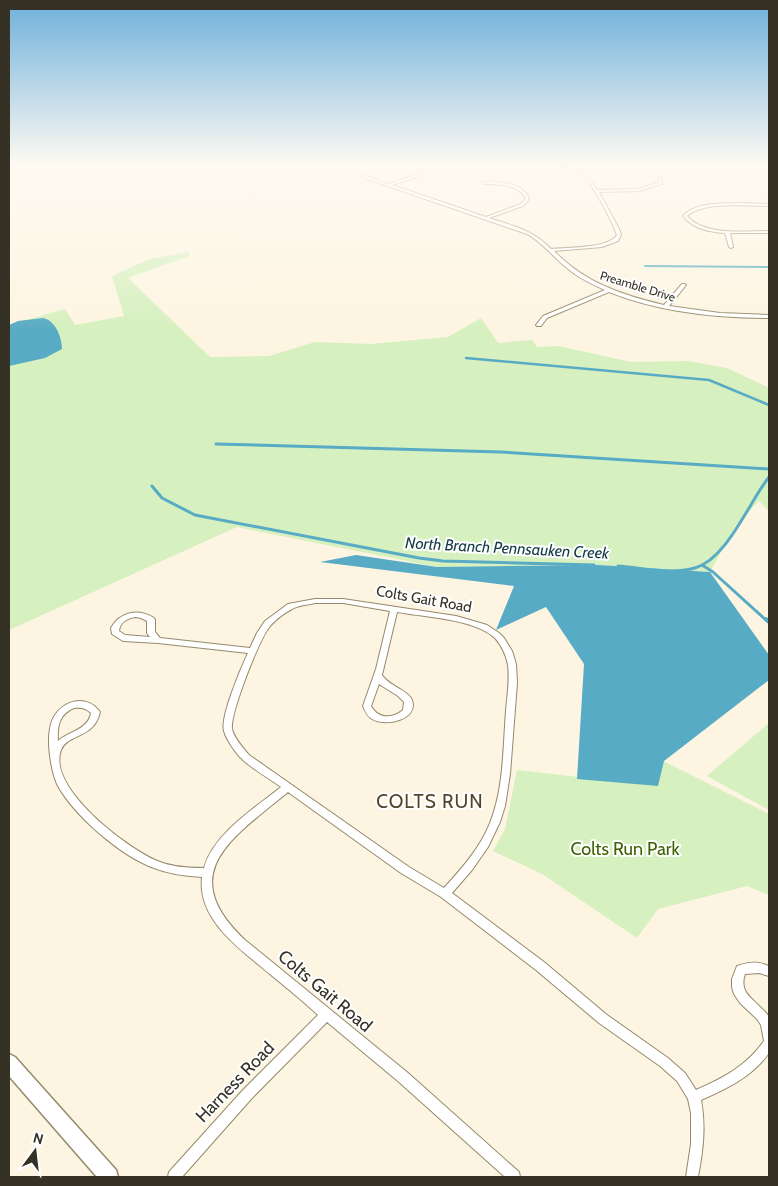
<svg xmlns="http://www.w3.org/2000/svg" width="778" height="1186" font-family="Cabin,sans-serif">
<rect width="100%" height="100%" fill="#fdf5e1"/>
<!-- green -->
<path fill="#d6f0bf" d="M189 252V256L128 278 210 357 269 356 315 342 371 344 448 337 481 318 498 343 532 340 537 347 558 346 631 362 688 361 727 368 769 388V511L759 501 735 526 710 572 598 565 437 567 237 527 9 630V325L65 309 75 325 124 316 112 276 149 259Z
M769 723V810L707 776Z
M663 761 769 814V895L747 886 658 909 637 938 542 874 493 851 505 829 517 770 658 786Z"/>
<!-- water -->
<path fill="#58abc4" d="M43 318C55 320 62 337 62 349L45 358 9 366V325L18 321Z
M356 555 437 567 598 565 710 572 769 655V680L664 761 658 786 577 779 584 664 546 607 496 630 514 586 320 562Z"/>
<g fill="none" stroke-linecap="round" stroke-linejoin="round">
<!-- stream-far3 -->
<path stroke="#58abc4" stroke-width="2" d="M645 266 769 267"/>
<!-- stream-far2 -->
<path stroke="#58abc4" stroke-width="2.5" d="M466 358 709 380 769 405"/>
<!-- stream-far1 -->
<path stroke="#58abc4" stroke-width="3" d="M216 444 501 452 769 469
M152 486 162 498 195 515 419 558 443 561 594 565
M702 565 713 572 767 621
M618 566C642 568 671 575 695 568 727 559 749 502 769 477"/>
<!-- stream -->
<path stroke="#58abc4" stroke-width="4" d="M766 619 769 622"/>
<defs>
<path id="street" d="M355 164H359V171L369 177 388 184 416 175 434 164H438L418 177 392 185 486 217 521 204 526 198C517 184 498 184 483 184L482 182C497 181 524 182 529 199L523 206 489 218C514 226 533 230 551 249 567 247 608 249 617 235 611 219 590 176 575 169 567 165 555 167 548 164 576 164 582 167 597 190L639 189 659 182V178L662 177V184L639 191 599 192 619 229 621 235 618 241 602 247 554 251C585 283 622 295 664 305L682 284H684L686 285 669 306 720 313 769 315V318C716 318 659 312 609 292L547 318 541 326H537L536 325 543 316 605 290C592 284 578 278 567 268 553 257 543 243 527 234L367 179 356 172Z
M737 203 769 204V206C748 206 703 201 687 216 704 236 745 231 769 231V233H730L733 247 731 248 729 247 725 233C709 232 694 229 683 216 696 202 719 204 737 203Z
M315 599H343L456 616 470 620 487 625 499 633 504 638 512 651 516 664 517 683 510 774 505 806 500 822 488 847 472 870 452 893 544 962 607 1015 668 1058 685 1073 696 1090C725 1077 746 1066 764 1041L761 1025 757 1019 740 1003 734 994 732 987V979L737 966C749 962 757 961 769 966V976L759 973 745 974C739 992 751 997 762 1009 765 1011 768 1015 769 1018 771 1026 769 1044 769 1053 752 1077 726 1089 701 1100 706 1126 703 1151 698 1177H686L691 1144V1113L688 1099 677 1081 660 1066 599 1023 536 970 441 897 401 873 288 792C234 837 173 872 245 940L408 1073 519 1172 520 1177H505L399 1082 327 1022 252 1098 182 1177H168L169 1172 243 1090 318 1015C303 1001 287 988 271 975 242 950 197 921 202 877 186 876 169 874 154 868 121 856 73 815 57 784 51 770 47 744 50 729 53 704 84 690 100 712 94 739 68 733 61 750 47 788 126 847 155 860 170 867 188 868 204 868 213 834 255 808 281 787 269 778 254 770 243 760 236 754 226 739 224 731 220 717 241 668 248 653L158 643 123 641 112 634 111 628C120 612 138 608 154 618L155 620V632L160 638 250 648 257 633 265 621 288 604ZM315 603H343L390 611 376 669 363 706C365 711 367 716 372 719 385 727 419 720 412 700 408 690 389 686 382 675L397 612C425 617 475 619 495 638 502 646 506 655 508 665 510 681 507 696 506 711 503 748 504 788 490 823 480 848 462 868 444 888L409 867 249 755C243 748 234 738 232 729 230 714 260 636 271 625 276 619 286 612 292 609 299 605 308 605 315 603ZM136 617 141 618 147 621V633L150 637 125 635 119 631C120 622 128 618 136 617ZM379 684 398 696 404 702 403 710C392 719 378 719 371 706ZM74 708C81 707 86 708 91 713 88 730 69 731 58 741 57 727 59 714 74 708Z"/>
<path id="secondary" d="M9 1054 15 1057 116 1170 118 1177H97L9 1076Z"/>
</defs>
<!-- street casing -->
<use href="#street" stroke="#95896b" stroke-width="2"/>
<!-- secondary casing -->
<use href="#secondary" stroke="#95896b" stroke-width="3"/>
<!-- street -->
<use href="#street" fill="#fff" fill-rule="evenodd"/>
<!-- secondary -->
<use href="#secondary" fill="#fff" fill-rule="evenodd"/>
</g>
<!-- sky -->
<linearGradient id="sky" x2="0" y2="1"><stop stop-color="#6eb0da"/><stop offset="0.5" stop-color="#fefaf2"/><stop offset="1" stop-color="#fefaf2" stop-opacity="0"/></linearGradient>
<rect width="778" height="330" fill="url(#sky)"/>
<g text-anchor="middle" dominant-baseline="central" stroke-width="4" stroke-linejoin="round" paint-order="stroke">
<!-- far-street labels -->
<g font-size="12" fill="#363125" stroke="#fff">
<text transform="translate(638 286) rotate(17)">Preamble Drive</text>
</g>
<!-- street labels -->
<g font-size="15" fill="#363125" stroke="#fff">
<text transform="translate(424 599) rotate(10)">Colts Gait Road</text>
</g>
<!-- water labels -->
<g font-size="16" font-style="italic" fill="#143b47" stroke="#fff">
<text transform="translate(507 548) rotate(3)">North Branch Pennsauken Creek</text>
</g>
<!-- near-park labels -->
<g font-size="18" fill="#3d6104" stroke="#fff">
<text x="625" y="849">Colts Run Park</text>
</g>
<!-- near-street labels -->
<g font-size="18" fill="#363125" stroke="#fff">
<text transform="translate(325 991) rotate(40)">Colts Gait Road</text>
<text transform="translate(235 1082) rotate(-46)">Harness Road</text>
</g>
<!-- near-neighbourhood labels -->
<g font-size="19" letter-spacing="1" fill="#51462a" stroke="#fff">
<text x="430" y="801">COLTS RUN</text>
</g>
</g>
<!-- border -->
<rect width="778" height="1186" fill="none" stroke="#363125" stroke-width="20"/>
<!-- north arrow -->
<g transform="translate(35 1151) rotate(15)" stroke="#ffffff" stroke-width="4" paint-order="stroke">
<path d="M0-4L9 19L0 12L-9 19Z" fill="#363125"/>
<text y="-8" font-size="14" font-weight="bold" text-anchor="middle" fill="#363125">N</text>
</g>
</svg>
